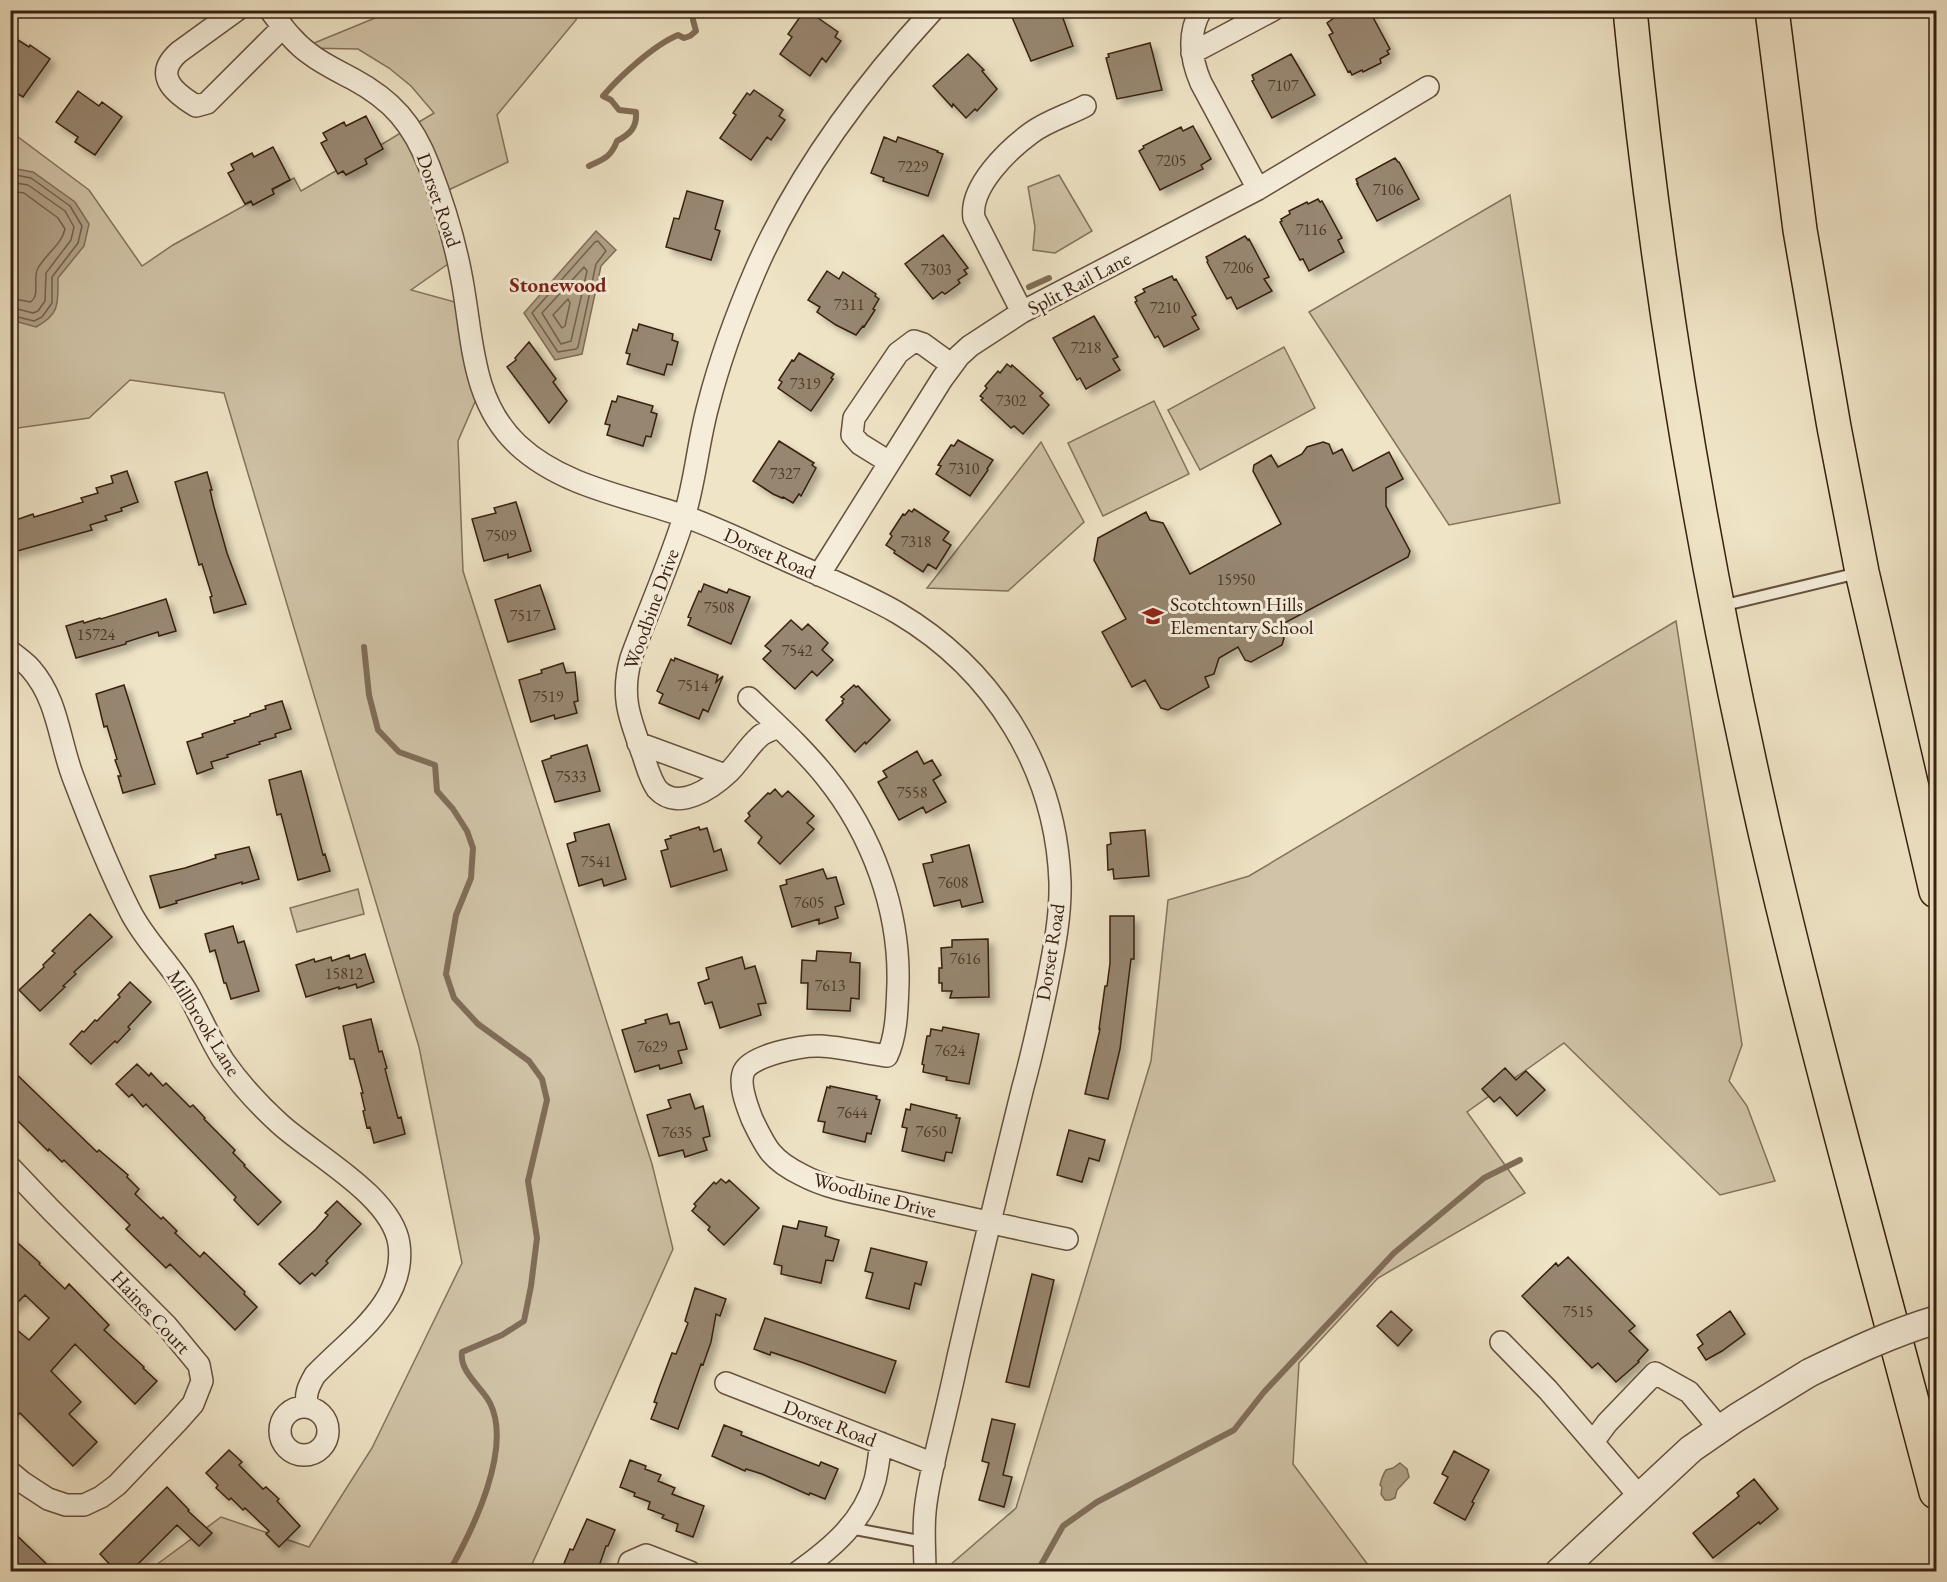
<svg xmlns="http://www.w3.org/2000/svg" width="1947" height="1582" font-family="'EB Garamond',serif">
<defs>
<filter id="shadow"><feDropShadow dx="5.5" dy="5.5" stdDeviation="3" flood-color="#0004"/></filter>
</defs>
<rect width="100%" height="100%" fill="#efe4c6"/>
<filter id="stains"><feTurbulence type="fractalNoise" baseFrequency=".00333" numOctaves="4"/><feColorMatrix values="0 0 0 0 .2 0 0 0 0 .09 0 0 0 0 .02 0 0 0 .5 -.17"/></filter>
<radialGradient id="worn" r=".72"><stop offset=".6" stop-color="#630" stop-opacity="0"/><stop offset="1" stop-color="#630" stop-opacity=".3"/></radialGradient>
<!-- green -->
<path fill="#d0c3a7" stroke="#84725c" stroke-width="1.5" d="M392 11H578L576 20 497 115 508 162 440 194 458 257 411 290 466 305 481 388 458 441 463 571 652 1164 673 1249 529 1571H148L221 1517 309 1547 372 1448 462 1263 419 1047 224 393 130 380 89 418 11 429 10 131 89 190 142 266 173 245 294 178 301 191 379 146 434 113 411 86 389 68 358 49 302 48Z
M1059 175 1092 231 1055 253 1033 250 1035 227 1028 187Z
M1510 195 1560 503 1449 525 1309 312Z
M1284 347 1315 408 1200 470 1168 410Z
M1154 401 1189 474 1103 516 1068 443Z
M1041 442 1084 522 1008 591 927 588Z
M1676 621 1742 1045 1729 1081 1747 1106 1775 1181 1720 1195 1564 1043 1467 1112 1525 1193 1378 1278 1299 1363 1293 1464 1368 1565 1361 1571 942 1572 1016 1508 1151 1061 1168 900 1249 876Z
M358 889 364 914 297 932 290 908Z"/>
<!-- water -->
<path fill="#b0a188" stroke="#806d58" stroke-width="1.5" d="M11 168 33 172 75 202 89 224 84 246 58 278C58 304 60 314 36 327L11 320Z
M596 231 616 250 601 266 582 354 555 360 524 313Z
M1400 1463 1407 1469 1409 1477 1397 1490 1395 1498 1390 1500H1385L1381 1494 1382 1487 1380 1485C1381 1481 1383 1474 1386 1470L1393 1468Z"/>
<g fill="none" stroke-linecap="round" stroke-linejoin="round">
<!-- shore -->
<path stroke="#74604c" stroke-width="1.5" d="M10 174 31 178 70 206 82 226 78 243 52 277V303L42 317 34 321 10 315
M10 182 28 185 65 211 74 227 71 240 46 273 45 301 38 311 33 313 10 307
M10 191 24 193 58 218 65 229C62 244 46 254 38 268 32 279 41 296 30 302L10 298
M598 241 606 251 596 264 578 347 576 349 558 352 532 313 595 242Z
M584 267 587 271 571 341 561 344 542 313Z
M568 299 570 303 565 326 562 328 553 315Z"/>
<!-- stream -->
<path stroke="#806d58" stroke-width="6" d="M589 166C604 159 611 157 617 141 630 134 637 128 636 112L619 110 611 100 603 96C620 76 654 45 678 35L684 38 690 36 696 31 693 20 694 10
M1029 287 1049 278
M364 647 369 695 378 730 399 752 435 765 437 791 453 809 467 831 473 848 471 878 456 915 446 974 454 998 478 1024 529 1061 542 1079 547 1100 528 1181 537 1238 531 1286 524 1321 502 1335 462 1352C459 1372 482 1387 490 1403 513 1449 472 1531 449 1572
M1037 1572 1063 1526 1097 1502 1234 1430 1264 1392 1394 1253 1484 1178 1520 1160"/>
</g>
<!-- building -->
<path fill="#97866f" stroke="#372011" stroke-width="1.5" filter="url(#shadow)" d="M1031 10H1060L1073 46 1031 61 1012 17Z
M1345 10H1369L1390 49 1387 51 1389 54 1380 59 1381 63 1363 72 1362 70 1352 75 1350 71 1348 72 1329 35 1333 33 1327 23Z
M808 11 838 32 835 37 841 41 826 62 822 58 810 76 780 54 792 37 788 34 802 14 805 16Z
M10 35 29 47 30 45 50 59 23 97 10 89Z
M1150 43 1162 90 1117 99 1106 58 1109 57 1108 54Z
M968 54 984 70 982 71 997 89 977 111 975 109 966 118 953 104 952 107 933 86Z
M1291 54 1315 95 1272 118 1252 81 1254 80 1252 75Z
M754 90 783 110 779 116 785 120 771 140 767 137 751 160 720 138 736 115 733 113 747 93 750 95Z
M78 91 99 106 102 102 122 117 95 155 75 142 78 137 56 122Z
M366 116 383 149 365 159 367 164 346 175 343 171 338 174 321 143 327 140 323 133 344 122 346 126Z
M1193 126 1211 159 1201 165 1203 169 1160 190 1139 151 1144 148 1143 146 1181 127 1183 131Z
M884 137 896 142 898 137 938 151 937 152 943 154 928 196 883 181 884 178 871 173Z
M273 147 290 180 272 189 274 194 253 205 251 201 245 204 228 173 234 170 231 164 252 153 254 157Z
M1395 158 1398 162H1399L1419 199 1377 221 1357 184H1358L1356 179Z
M687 191 723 201 715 229 720 231 711 260 666 247 674 218 679 219Z
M1318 199 1320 202 1322 201 1342 238 1338 240 1344 252 1309 271 1303 259 1300 260 1280 222 1282 221 1281 219 1290 214 1289 211 1307 202 1308 204Z
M943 235 968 268 964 270 967 274 958 280 960 283 945 294 942 292 933 299 905 264Z
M1245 236 1248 240 1249 239 1269 277 1264 279 1272 291 1237 309 1231 297 1227 299 1207 262 1208 261 1206 257Z
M827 271 839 279 843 272 876 294 875 296 879 299 873 309 875 310 864 327 863 326 856 335 836 325 817 312 820 307 808 300Z
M1172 276 1174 280 1176 279 1196 315 1192 317 1199 329 1164 347 1158 336 1155 338 1135 302 1137 301 1135 297 1145 292 1143 289Z
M1094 316 1118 357 1113 359 1120 370 1086 389 1080 378 1077 380 1053 338Z
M639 324 673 334 672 340 678 342 672 365 667 364 664 375 627 364 630 354 626 353 633 329 637 331Z
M529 342 556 379 553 382 567 401 549 423 507 367 516 360 515 358Z
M799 353 834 374 831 378 833 379 811 411 778 388 782 382 779 380 792 360 794 361Z
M1007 364 1011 367 1012 365 1043 393 1040 396 1049 405 1023 434 1014 426 1011 428 981 400 983 398 980 396 987 388 985 386 998 371 1000 373Z
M618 396 653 406 651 412 657 414 651 437 646 436 643 446 607 435 610 425 605 424 612 401 616 402Z
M958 440 993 460 987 469 988 470 970 496 936 474 941 466 938 465 951 445 954 446Z
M779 441 814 463 812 465 816 468 801 496 799 494 793 503 783 497 782 498 773 494 753 481Z
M1323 442 1329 444 1333 454 1342 449 1353 471 1389 452 1403 479 1386 488V506L1410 551 1408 557 1277 627 1284 638 1282 645 1251 662 1245 660 1238 647 1219 658 1214 674 1205 677 1209 687 1168 710 1161 708 1145 680 1132 687 1102 632 1126 619 1094 560 1098 538 1146 512 1150 520 1163 523 1190 574 1281 524 1253 471 1254 465 1271 455 1278 467 1302 454 1307 447Z
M127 471 138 502 121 508 122 511 105 516 107 520 90 525 92 530 10 553V522L33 514 34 517 51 512 83 502 81 498 98 493 96 488 113 483 111 476Z
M207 472 212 490H210L214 507 227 553 246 604 214 613 210 597 212 596 202 564 199 565 175 482Z
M516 502 531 551 508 558V554L484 561 472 519 496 513 494 508Z
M914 509 949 532 943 540 951 545 936 569 928 564 923 572 894 553 895 551 886 545 892 536 890 534 903 514 905 515 909 510 912 512Z
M704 584 727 593 729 589 750 597 731 644 688 625 691 618 688 617 699 591 701 592Z
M540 585 555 629 508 642 495 600Z
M166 599 176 631 159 636 158 632 126 642V644L76 658 66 626 83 621 84 623 100 618 101 619Z
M791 620 802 630 808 624 828 643 822 650 833 660 817 676 812 671 795 689 763 659 771 651 765 646Z
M675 658 718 675 716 682 723 676 708 712 703 709 699 719 659 703 663 694 657 691 671 659 674 661Z
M563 663 566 673 575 672 578 701 574 702 577 713 555 719 554 715 531 722 519 680 542 673 541 670Z
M124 685 155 784 123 793 118 776H121L115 760 117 759 107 726 104 727 96 694Z
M854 685 856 687 858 686 890 720 866 744 865 742 855 752 826 720 843 703 842 701 844 699 841 697Z
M282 701 291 729 275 734 276 737 259 742 260 744 227 755 228 757 211 762 213 768 197 774 187 742 203 737 202 734 235 723 234 721 250 716V714L266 709 265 706Z
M587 745 600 791 555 802 542 761 551 758V756Z
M917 751 924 764 932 760 941 775 933 780 946 802 926 813 923 807 899 820 878 782 887 777 883 771Z
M301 771 323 855 325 854 330 871 298 880 281 814 277 815 269 780Z
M775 789 782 797 788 791 814 816 807 823 814 829 780 864 758 843 762 837 745 821 750 816 748 813 768 793 770 794Z
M609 824 626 879 604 886 602 879 579 886 567 844 576 841 574 833Z
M699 827 700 830 707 828 714 852 721 849 727 870 671 887 661 851 668 849 665 840 671 838 670 836Z
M1145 830 1149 876 1114 879 1113 869 1108 870 1107 845 1111 844 1110 833Z
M969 845 983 902 962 907 960 900 934 906 923 864 933 862 931 855Z
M249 847 259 879 242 884V882L176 901 177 903 160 908 150 876 185 868 216 858 215 855Z
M823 869 827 879 836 877 844 904 835 907 838 918 819 924V919L792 927 780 886 787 884 786 880Z
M90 914 112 937 74 972 76 974 63 986 65 987 40 1011 19 990 44 967 43 965 55 953 52 951Z
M1110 916H1134V959H1131L1120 1049 1108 1099 1085 1094 1100 1029H1099L1105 986H1107L1110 963Z
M233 926 238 943 244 941 259 991 231 999 226 983H224L215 950 210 952 205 934Z
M988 939 989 997 950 998 952 991H942V983H939V968H942L941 948 952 947V940Z
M817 951 851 953 850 962 860 963 859 999 851 998 850 1011 807 1009 808 983H801L802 960 816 961Z
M365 954 374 982 357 988 356 984 339 989V987L306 997 296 965 314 959 315 962 331 957 332 961 349 955 350 959Z
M742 957 745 969 755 966 766 1003 758 1004 761 1015 720 1028 712 1002 705 1004 698 983 709 979 706 968Z
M130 982 151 1002 128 1027 130 1029 117 1043 115 1041 91 1064 70 1044 82 1031 84 1032 95 1020 97 1021 120 997 118 995Z
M667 1014 670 1024 679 1022 687 1049 678 1051 682 1063 660 1069 659 1065 635 1072 622 1030 646 1023 645 1020Z
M371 1019 379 1052 382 1051 387 1068 385 1069 398 1118 401 1117 405 1134 374 1143 370 1127 367 1128 363 1111 365 1110 361 1093H363L354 1059H350L343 1026Z
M943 1027 979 1034 969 1084 946 1080 947 1077 923 1072 924 1065 922 1064 927 1036H930L931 1029 942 1031Z
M137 1064 149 1076 151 1073 163 1086 166 1083 190 1107 193 1105 205 1118 204 1119 235 1150 233 1153 245 1165 244 1166 281 1202 258 1225 234 1200 236 1197 146 1104 143 1107 132 1094 129 1097 116 1084Z
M10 1068 97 1152 99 1150 128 1175 127 1177 139 1189 135 1194 161 1219 163 1217 177 1231 175 1233 200 1257 204 1252 245 1292 244 1294 257 1307 235 1330 170 1264 166 1268 126 1229 130 1225 64 1160 62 1162 49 1149 48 1151 10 1113Z
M1505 1068 1516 1080 1526 1071 1545 1090 1517 1116 1500 1097 1494 1102 1482 1089Z
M830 1086 877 1096 876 1099 880 1100 871 1134 867 1133 865 1142 823 1132 825 1122 818 1121 827 1087 830 1088Z
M690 1094 695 1109 703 1106 710 1136 703 1138 707 1150 685 1157 683 1150 659 1156 647 1115 671 1108 668 1100Z
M911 1104 957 1115 956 1118H960L952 1153 946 1152 944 1161 902 1151 907 1128 902 1127 906 1109 910 1110Z
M1069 1130 1105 1140 1099 1161 1089 1158 1082 1182 1057 1175Z
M721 1179 726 1183 729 1180 759 1208 724 1245 708 1230 710 1227 692 1211 696 1206 694 1204 714 1182 716 1184Z
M337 1201 361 1224 326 1261 328 1263 315 1276 312 1273 300 1284 279 1264 316 1229 328 1215 325 1213Z
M799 1221 827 1227 825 1236 839 1240 833 1261 826 1260 821 1283 781 1274 782 1266 774 1264 783 1226 797 1229Z
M10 1236 40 1263 39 1264 65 1289 69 1284 109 1325 104 1330 144 1367 143 1368 157 1381 135 1404 75 1344 51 1371 81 1402 69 1414 97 1442 73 1466 20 1413 18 1415 10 1407V1324L29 1340 49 1318 25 1295 10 1310Z
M871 1248 927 1262 921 1285 915 1283 909 1309 866 1298 873 1273 865 1271Z
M1568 1257 1635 1326 1629 1331 1648 1350 1638 1361 1639 1362 1616 1382 1598 1363 1592 1368 1522 1296 1556 1263 1558 1266Z
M1032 1274 1054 1280 1029 1387 1006 1382Z
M695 1288 726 1299 720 1316 716 1314 711 1342 703 1365 701 1364 678 1429 651 1419 657 1403 654 1402 660 1385 672 1353 676 1354 688 1323 685 1321Z
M1391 1311 1412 1330 1398 1346 1377 1326Z
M1730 1311 1745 1334 1722 1351 1706 1360 1698 1348 1703 1344 1697 1335Z
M765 1318 896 1361 885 1393 804 1363 771 1352 770 1355 754 1349Z
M992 1419 1015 1424 1003 1475 1012 1477 1004 1507 979 1500 989 1463 982 1461Z
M724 1425 742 1432 741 1435 819 1466 821 1462 838 1469 825 1499 810 1493 809 1495 762 1474 746 1469 745 1471 712 1456Z
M229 1450 242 1462 239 1465 263 1489 266 1487 279 1499 277 1501 300 1526 279 1547 266 1534 269 1531 245 1508 243 1510 231 1498 229 1500 216 1488 218 1485 206 1473Z
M1454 1451 1489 1470 1472 1502 1474 1503 1465 1520 1434 1503 1448 1477 1442 1474Z
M630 1460 646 1466 645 1469 661 1475 658 1481 675 1488 672 1494 704 1506 693 1537 676 1531 678 1524 662 1518 664 1515 648 1509 650 1502 634 1496 635 1493 620 1487Z
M1754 1479 1778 1509 1760 1524 1759 1522 1713 1558 1693 1533 1739 1496 1737 1493Z
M167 1487 189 1510 188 1511 212 1533 199 1546 177 1525 137 1565 136 1564 128 1572H117L100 1554Z
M587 1519 615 1530 608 1546H606L597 1572H563L565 1567 563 1566 570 1549 573 1550Z
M10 1529 55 1572H10Z"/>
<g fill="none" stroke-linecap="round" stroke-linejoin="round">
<defs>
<path id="service" d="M1721 606 1858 573
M850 1528 924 1542"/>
<path id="minor" d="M237 10 179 52C153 75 173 92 196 106L207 103 283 27
M270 10C282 26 293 42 310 54 323 64 338 71 353 79 392 100 413 124 429 166 443 202 455 241 462 280 473 339 471 401 518 445 562 486 626 496 681 515 718 528 754 546 790 562 826 578 863 593 898 613 994 670 1056 769 1060 882 1061 918 1053 954 1046 990 1039 1022 1032 1055 1023 1087 1001 1176 979 1266 958 1357 952 1386 945 1415 938 1444 933 1466 927 1489 925 1512 923 1532 925 1552 925 1572
M1201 10C1187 34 1191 60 1201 83L1258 189
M1192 53 1273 10
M1022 312 974 218C969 187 1008 150 1031 133 1047 121 1068 115 1085 106
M889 462 860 444 852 435 854 418 898 353 914 341 923 344 952 365
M819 575 942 379 959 356 970 346 1022 312 1258 189 1428 87
M10 651C17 657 25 662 31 669 58 700 59 740 73 777 90 822 108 868 130 911 145 941 170 963 187 992 200 1014 209 1038 223 1060 239 1083 259 1105 280 1124 314 1155 392 1196 399 1244 407 1302 350 1338 315 1375 308 1387 305 1394 307 1407
M749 698C775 723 803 748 826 777 872 834 900 910 898 984 897 1008 897 1035 887 1056 865 1053 842 1047 820 1046 803 1045 752 1055 744 1071 738 1084 747 1106 752 1119 766 1148 771 1160 802 1175 830 1190 863 1194 893 1201 951 1214 1009 1227 1067 1239
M779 727C772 730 764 732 759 737 747 748 740 761 729 772 712 788 678 812 657 789 650 779 647 767 643 755 630 719 620 697 631 658 648 611 669 565 684 517 695 483 698 442 708 406 720 359 737 313 756 269 798 173 862 87 933 10
M638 743 725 775
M10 1167 51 1210 166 1325 199 1365 202 1381 193 1404 177 1422 117 1485 101 1497 84 1505H66L48 1499 22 1482 10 1472
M1501 1342 1548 1390 1639 1496
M726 1383 934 1464
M280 1431a24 24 0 1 1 48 0a24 24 0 1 1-48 0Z
M1593 1442 1607 1423 1655 1373 1689 1392 1720 1429
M627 1572 630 1562 646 1555 690 1572
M798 1572C832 1548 864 1521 875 1480 878 1468 879 1455 881 1443"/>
<path id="tertiary" d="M1559 1572 1691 1449 1736 1418 1809 1373"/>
<path id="motorway" d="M1630 10C1657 288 1704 564 1766 836 1817 1056 1879 1274 1936 1492
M1772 10 1800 230 1834 427 1862 572 1936 891"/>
</defs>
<!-- service casing -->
<use href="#service" stroke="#65513e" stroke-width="14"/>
<!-- minor casing -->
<use href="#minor" stroke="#65513e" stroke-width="24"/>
<!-- tertiary casing -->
<use href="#tertiary" stroke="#65513e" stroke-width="30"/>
<!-- motorway casing -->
<use href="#motorway" stroke="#372011" stroke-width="36"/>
<!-- service -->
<use href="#service" stroke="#f5edda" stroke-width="10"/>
<!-- minor -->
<use href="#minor" stroke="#f5edda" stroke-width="21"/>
<!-- tertiary -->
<use href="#tertiary" stroke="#f5edda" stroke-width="27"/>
<!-- motorway -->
<use href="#motorway" stroke="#efe4c6" stroke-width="33"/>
<defs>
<path id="tertiary-bridge" d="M1809 1373C1850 1353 1892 1333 1936 1320"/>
</defs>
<!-- tertiary-bridge casing -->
<use href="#tertiary-bridge" stroke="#65513e" stroke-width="30" stroke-linecap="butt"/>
<!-- tertiary-bridge -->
<use href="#tertiary-bridge" stroke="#f5edda" stroke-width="27"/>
</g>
<!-- icons -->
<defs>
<symbol id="school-bare" viewBox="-9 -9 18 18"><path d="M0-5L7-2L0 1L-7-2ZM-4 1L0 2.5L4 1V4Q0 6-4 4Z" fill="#8f2418" stroke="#f5edda" stroke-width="2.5" paint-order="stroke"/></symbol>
</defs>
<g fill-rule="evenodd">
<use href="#school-bare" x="1138" y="601" width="30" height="30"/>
</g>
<g text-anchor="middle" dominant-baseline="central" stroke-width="6" stroke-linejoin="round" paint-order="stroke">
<!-- number labels -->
<g font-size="16" fill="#4f3a28">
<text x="1283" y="85">7107</text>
<text x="1171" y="160">7205</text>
<text x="913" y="166">7229</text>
<text x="1388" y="189">7106</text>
<text x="1311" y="229">7116</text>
<text x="1238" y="267">7206</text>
<text x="936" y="269">7303</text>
<text x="849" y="304">7311</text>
<text x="1165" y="307">7210</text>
<text x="1086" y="347">7218</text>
<text x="805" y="383">7319</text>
<text x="1011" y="400">7302</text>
<text x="964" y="468">7310</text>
<text x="785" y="473">7327</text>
<text x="501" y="535">7509</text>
<text x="916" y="541">7318</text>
<text x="1236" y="579">15950</text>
<text x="719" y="607">7508</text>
<text x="525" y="615">7517</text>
<text x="96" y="634">15724</text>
<text x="797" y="650">7542</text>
<text x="693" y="685">7514</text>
<text x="548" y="696">7519</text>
<text x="571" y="776">7533</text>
<text x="912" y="792">7558</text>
<text x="596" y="861">7541</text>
<text x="953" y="882">7608</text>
<text x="809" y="902">7605</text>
<text x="965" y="958">7616</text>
<text x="344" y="973">15812</text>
<text x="830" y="985">7613</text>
<text x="652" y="1046">7629</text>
<text x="950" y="1050">7624</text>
<text x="852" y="1112">7644</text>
<text x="931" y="1131">7650</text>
<text x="677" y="1132">7635</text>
<text x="1578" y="1311">7515</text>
</g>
<!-- street labels -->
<g font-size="20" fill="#372011" stroke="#f5edda">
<text transform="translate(439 200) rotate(71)">Dorset Road</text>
<text transform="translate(1079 283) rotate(-28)">Split Rail Lane</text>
<text transform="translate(770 553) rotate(24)">Dorset Road</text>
<text transform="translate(651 609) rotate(-70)">Woodbine Drive</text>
<text transform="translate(1050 952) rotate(-81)">Dorset Road</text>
<text transform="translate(204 1023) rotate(58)">Millbrook Lane</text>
<text transform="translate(875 1195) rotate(15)">Woodbine Drive</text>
<text transform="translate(151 1312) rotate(47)">Haines Court</text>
<text transform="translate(830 1423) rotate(21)">Dorset Road</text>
</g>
<!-- poi labels -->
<g font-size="20" fill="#372011" stroke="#f5edda" text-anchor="start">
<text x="1170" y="604">Scotchtown Hills<tspan x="1170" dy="23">Elementary School</tspan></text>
</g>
<!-- neighbourhood labels -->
<g font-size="21" font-weight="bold" fill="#7a1f14" stroke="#f5edda">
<text x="558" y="284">Stonewood</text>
</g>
</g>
<!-- margin -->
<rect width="1947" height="1582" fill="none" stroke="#efe4c6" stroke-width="36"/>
<rect x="12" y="12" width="1923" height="1558" fill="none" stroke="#372011" stroke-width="3"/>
<rect x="18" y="18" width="1911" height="1546" fill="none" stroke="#372011" stroke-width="1.5"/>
<rect width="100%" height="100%" filter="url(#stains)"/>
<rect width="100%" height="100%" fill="url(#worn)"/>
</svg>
